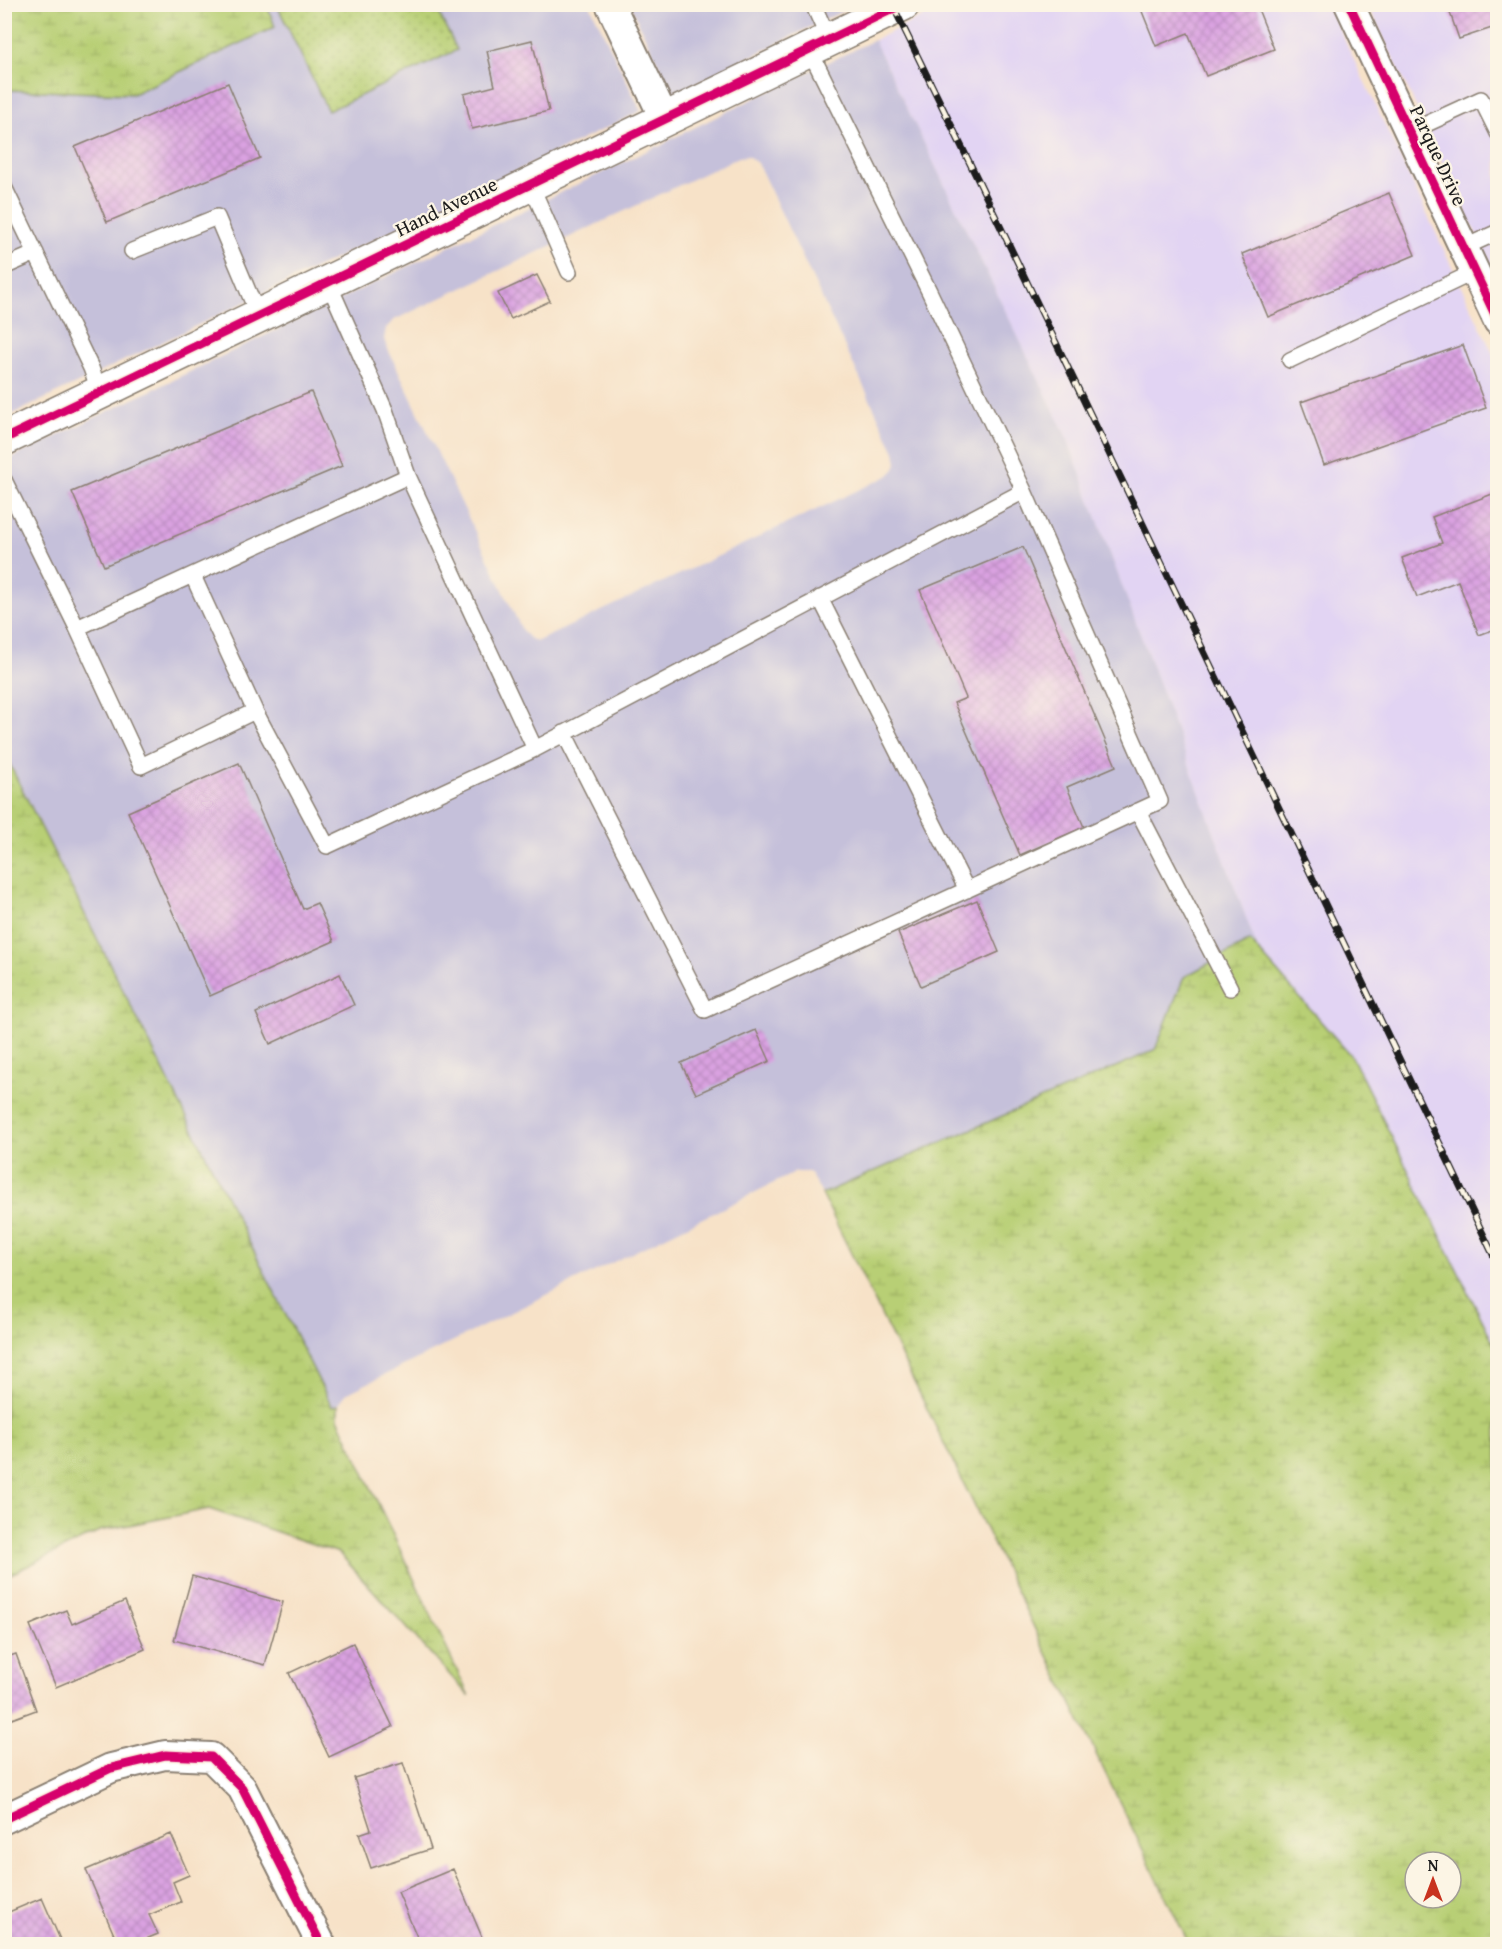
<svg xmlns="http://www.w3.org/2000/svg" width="1502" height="1949" font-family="'Gentium Book Plus',serif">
<defs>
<pattern id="wetland-marsh" width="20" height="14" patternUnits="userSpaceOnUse" patternTransform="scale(1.5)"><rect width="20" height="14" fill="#b8cf74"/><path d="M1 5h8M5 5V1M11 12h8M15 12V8" fill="none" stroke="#9eb164"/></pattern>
<pattern id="park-dots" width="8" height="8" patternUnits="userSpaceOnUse" patternTransform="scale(1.5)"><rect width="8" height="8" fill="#b8cf74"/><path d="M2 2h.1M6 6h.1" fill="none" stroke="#9eb164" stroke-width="1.8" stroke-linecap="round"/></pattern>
<pattern id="building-cross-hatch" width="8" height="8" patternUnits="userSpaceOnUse" patternTransform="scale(1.5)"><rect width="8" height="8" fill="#daa2e1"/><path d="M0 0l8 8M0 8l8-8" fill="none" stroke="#ba8bc0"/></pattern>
</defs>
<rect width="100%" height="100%" fill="#fcf5e5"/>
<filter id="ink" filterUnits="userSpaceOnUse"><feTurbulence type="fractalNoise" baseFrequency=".0167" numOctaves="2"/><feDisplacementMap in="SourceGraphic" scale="12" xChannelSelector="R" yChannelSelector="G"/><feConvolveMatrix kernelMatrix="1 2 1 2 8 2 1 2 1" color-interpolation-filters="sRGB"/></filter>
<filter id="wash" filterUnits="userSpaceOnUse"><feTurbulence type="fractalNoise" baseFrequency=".008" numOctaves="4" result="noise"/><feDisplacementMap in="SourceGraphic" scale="24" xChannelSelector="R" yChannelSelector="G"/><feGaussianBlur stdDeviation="1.35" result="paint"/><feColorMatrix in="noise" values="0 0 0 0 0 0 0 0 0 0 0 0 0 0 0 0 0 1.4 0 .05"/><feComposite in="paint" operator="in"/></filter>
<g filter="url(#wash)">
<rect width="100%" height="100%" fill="#f7e2c8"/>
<!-- built -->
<path fill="#e2d4f3" d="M947 5H1328L1497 362V1350L1352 1057 1258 950 1067 438 874 40Z
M1368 5H1497V278Z"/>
<!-- industrial -->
<path fill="#c5c0da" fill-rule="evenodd" d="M857 4 673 95 630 5Z
M267 5H590L641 111 5 418V90L133 94 275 27Z
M874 40 1067 438 1258 950 1250 941 1184 977 1155 1050 822 1194 809 1172H796L346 1394 338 1405 332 1407 5 753V461L657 146 659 147 673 138ZM748 156 758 164 895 452 897 463 895 469 888 476 542 639 538 641 530 639 523 632 386 345 384 339 386 328 394 320 739 157Z"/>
<!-- wetland -->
<path fill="url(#wetland-marsh)" stroke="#6a7648" stroke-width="1.5" fill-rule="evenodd" d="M5 4 267 5 275 27 133 94 5 90Z
M4 753 332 1407 338 1405V1418L469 1696 339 1553 209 1509 99 1531 5 1577Z
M1250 941 1352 1057 1497 1350V1944H1189L822 1194 1155 1050 1184 977ZM1415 1862H1451V1898H1415Z"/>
<!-- park -->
<path fill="url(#park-dots)" stroke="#6a7648" stroke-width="1.5" d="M277 5H435L457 50 328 111Z"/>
<g id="blocks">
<!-- building -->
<path fill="url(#building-cross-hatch)" d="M1139 4H1256L1274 49 1206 76 1188 33 1156 46Z
M1447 4H1498V26L1459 39Z
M532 40 549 111 472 129 464 94 495 86 487 51Z
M228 83 260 158 107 222 75 147Z
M1389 193 1415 255 1268 317 1242 254Z
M537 275 550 301 511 319 498 293Z
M1463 345 1486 408 1324 465 1301 402Z
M311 392 342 466 104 566 72 492Z
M1495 493 1498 499V628L1479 635 1458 581 1417 597 1402 558 1442 543 1432 517Z
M1023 547 1116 766 1067 787 1084 827 1020 855 954 703 966 698 920 590Z
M239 763 303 909 317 903 334 941 210 996 128 812Z
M977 900 999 952 921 986 898 933Z
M340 974 354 1005 270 1044 256 1013Z
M756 1030 770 1061 696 1094 681 1063Z
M192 1576 283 1602 265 1665 174 1640Z
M125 1601 145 1649 56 1687 30 1625 66 1610 72 1624Z
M353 1643 393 1727 329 1757 289 1673Z
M16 1654 36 1710 4 1722V1658Z
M403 1763 431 1849 371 1868 359 1834 371 1830 354 1778Z
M171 1834 189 1875 173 1882 181 1902 149 1915 158 1934 134 1944H118L86 1870Z
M453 1869 485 1944H420L398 1892Z
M42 1898 62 1944H4V1914Z"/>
</g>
</g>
<g filter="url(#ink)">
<use href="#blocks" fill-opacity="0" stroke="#8a7f72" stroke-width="1.5"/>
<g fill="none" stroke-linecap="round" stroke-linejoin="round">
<defs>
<path id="service" d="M813 4 829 40
M1409 132 1481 99 1498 133
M531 185 569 272
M4 187 91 368 100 393
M1463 248 1498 232
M132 251 217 217 259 317
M4 267 36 253
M328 282 385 410 408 476 535 749
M1290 360 1474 272
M4 480 77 628 141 766 255 711 327 846 535 749 1024 491 930 293 809 49
M193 576 255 711
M820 598 967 890
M77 628 408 476
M564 733 705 1010 1160 801 1024 491
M1138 811 1230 988"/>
<path id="minor" d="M610 4 665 120
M1349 4 1498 321
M4 1819 111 1768 165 1755 211 1757 242 1788 321 1944"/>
<path id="tertiary" d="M4 439 903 4"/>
</defs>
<!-- service casing -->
<use href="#service" stroke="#8a7f72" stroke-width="18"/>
<!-- minor casing -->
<use href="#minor" stroke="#8a7f72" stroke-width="32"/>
<!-- tertiary casing -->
<use href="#tertiary" stroke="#8a7f72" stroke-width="36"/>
<!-- service -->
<use href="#service" stroke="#fff" stroke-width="15"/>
<!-- minor -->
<use href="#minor" stroke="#fff" stroke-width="28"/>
<!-- tertiary -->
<use href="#tertiary" stroke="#fff" stroke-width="33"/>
<defs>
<path id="rail" d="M892 4 979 182 1498 1265"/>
</defs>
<!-- rail casing -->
<use href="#rail" stroke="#1c1c1c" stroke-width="7"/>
<!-- rail -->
<use href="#rail" stroke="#fcf5e5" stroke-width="4.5" stroke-dasharray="14" stroke-linecap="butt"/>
<defs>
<path id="cycleway" d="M1349 4 1498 321
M4 439 903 4
M4 1819 111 1768 165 1755 211 1757 242 1788 321 1944"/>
</defs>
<!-- cycleway casing -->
<use href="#cycleway" stroke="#fcf5e5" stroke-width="13"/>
<!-- cycleway -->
<use href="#cycleway" stroke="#d6006c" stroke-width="9"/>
</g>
</g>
<g text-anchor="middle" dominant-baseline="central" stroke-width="4.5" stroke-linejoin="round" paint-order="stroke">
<!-- street labels -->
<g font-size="20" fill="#1c1c1c" stroke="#fcf5e5">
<text transform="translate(1439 155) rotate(65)">Parque Drive</text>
<text transform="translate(446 206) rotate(-26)">Hand Avenue</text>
</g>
</g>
<!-- margin -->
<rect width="1502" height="1949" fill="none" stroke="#fcf5e5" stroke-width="24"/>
<!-- north arrow -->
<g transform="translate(1433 1880)"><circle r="28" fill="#fcf5e5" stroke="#a29e95" stroke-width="1.5"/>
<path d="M0-4.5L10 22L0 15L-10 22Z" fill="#c8321e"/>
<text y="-9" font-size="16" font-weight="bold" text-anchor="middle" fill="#1c1c1c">N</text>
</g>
</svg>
